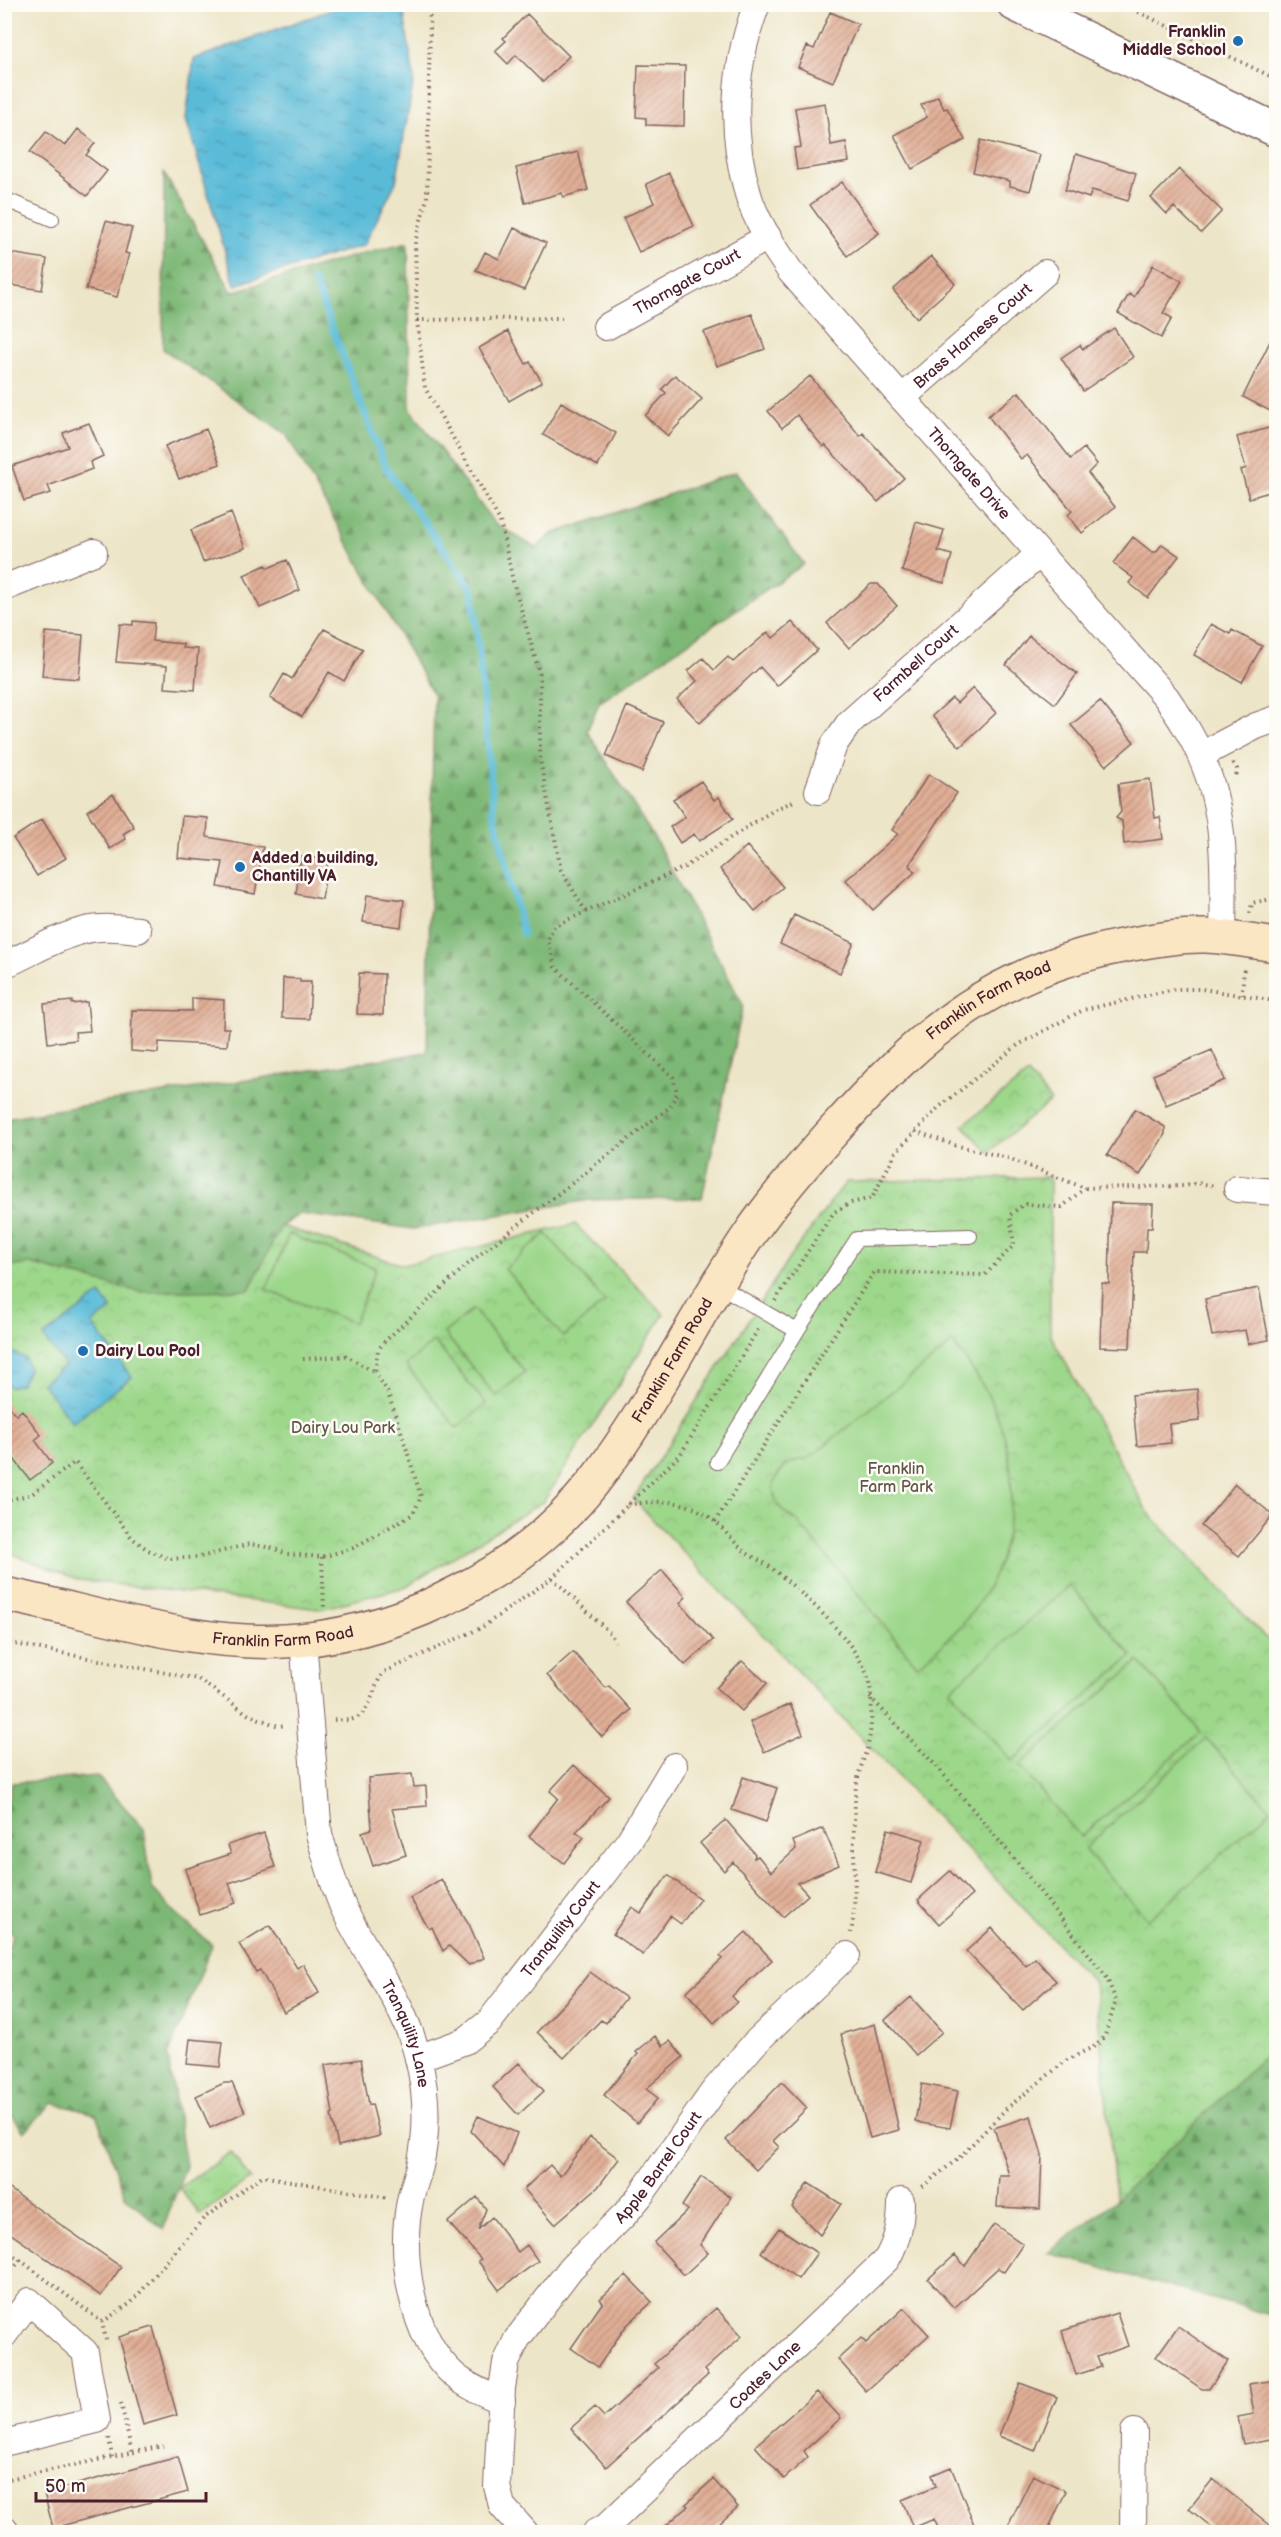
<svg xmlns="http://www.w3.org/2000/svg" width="1281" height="2537" font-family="'Balsamiq Sans',sans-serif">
<defs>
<pattern id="forest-firs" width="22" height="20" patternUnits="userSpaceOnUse" patternTransform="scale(1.5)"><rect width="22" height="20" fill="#7db876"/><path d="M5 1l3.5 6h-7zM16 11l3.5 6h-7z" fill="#689561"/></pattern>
<pattern id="park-crowns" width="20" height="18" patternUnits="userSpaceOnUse" patternTransform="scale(1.5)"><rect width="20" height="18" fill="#9cd78a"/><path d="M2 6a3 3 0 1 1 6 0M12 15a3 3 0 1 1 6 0" fill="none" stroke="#88b877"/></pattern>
<pattern id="water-ripples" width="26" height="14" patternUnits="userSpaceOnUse" patternTransform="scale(1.5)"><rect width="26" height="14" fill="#5abbd8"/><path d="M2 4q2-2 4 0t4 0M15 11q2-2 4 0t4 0" fill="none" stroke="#4c97af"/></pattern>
<pattern id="building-hatch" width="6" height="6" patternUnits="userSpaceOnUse" patternTransform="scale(1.5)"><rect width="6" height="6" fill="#e1af96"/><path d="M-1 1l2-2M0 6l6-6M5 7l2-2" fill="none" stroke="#b88e7b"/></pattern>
</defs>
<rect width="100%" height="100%" fill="#fdfcf7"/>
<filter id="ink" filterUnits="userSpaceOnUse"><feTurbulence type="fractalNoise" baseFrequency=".0167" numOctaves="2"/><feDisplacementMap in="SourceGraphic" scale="12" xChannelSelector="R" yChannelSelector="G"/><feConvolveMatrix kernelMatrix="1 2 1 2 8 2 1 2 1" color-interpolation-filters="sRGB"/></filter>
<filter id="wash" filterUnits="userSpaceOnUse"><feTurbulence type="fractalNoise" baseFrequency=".008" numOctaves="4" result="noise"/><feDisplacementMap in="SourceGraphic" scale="24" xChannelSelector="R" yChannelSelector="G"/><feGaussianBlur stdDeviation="1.35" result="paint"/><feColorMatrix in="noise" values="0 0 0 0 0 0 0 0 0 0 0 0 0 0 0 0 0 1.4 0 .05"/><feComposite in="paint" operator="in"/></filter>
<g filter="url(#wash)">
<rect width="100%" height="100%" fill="#ede5c7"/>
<!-- forest -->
<path fill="url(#forest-firs)" stroke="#646c50" stroke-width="1.5" d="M164 173 232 292 364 253 408 242 410 408 494 523 536 548 552 534 736 472 804 564 599 703 587 731 656 841 743 1005 702 1198 589 1200 414 1229 300 1214 281 1226 249 1290 140 1292 30 1264 5 1268V1118L427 1052 434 696 286 434 163 349Z
M97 1776 144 1829 152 1888 176 1914 212 1945 168 2056 186 2166 163 2229 125 2196 96 2114 52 2103 24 2132 5 2105V1956L13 1935 5 1923 4 1814 12 1783Z
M1276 2045V2320L1274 2316 1048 2253 1116 2200Z"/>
<!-- park -->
<path fill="url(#park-crowns)" stroke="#737b5a" stroke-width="1.5" d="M1028 1074 1051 1101 988 1152 963 1125Z
M1050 1177V1334L1147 1511 1276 1649V2045L1116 2200 1095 1983 633 1499 790 1257 846 1182Z
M575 1224 664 1314 544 1501 405 1587 320 1609 80 1580 5 1551 4 1268 29 1264 140 1292 249 1290 281 1226 403 1265Z
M231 2152 250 2179 200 2215 179 2188Z"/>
<!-- pitch -->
<path fill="#9cd78a" stroke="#737b5a" stroke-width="1.5" d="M546 1233 605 1302 563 1337 505 1269Z
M289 1234 376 1268 354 1323 266 1290Z
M473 1309 525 1372 496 1396 444 1333Z
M434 1341 486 1404 457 1428 406 1365Z
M953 1343C971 1366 988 1390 998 1418 1023 1480 1012 1561 970 1615 955 1634 937 1650 917 1665L798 1522C789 1516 779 1509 775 1498 768 1477 787 1459 807 1459Z
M1070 1585 1132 1656 1012 1761 950 1690Z
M1139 1661 1201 1732 1081 1837 1019 1766Z
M1206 1738 1271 1810 1148 1920 1084 1849Z"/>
<!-- water -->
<path fill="url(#water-ripples)" stroke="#526d82" stroke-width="1.5" d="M347 4 398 5 403 8 414 79 396 182 364 245 235 285 186 119 194 59Z
M100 1294 112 1309 92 1324 132 1377 72 1423 42 1383 65 1365 43 1337Z
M14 1353 25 1358 29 1369 21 1384 10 1387 5 1385V1355Z"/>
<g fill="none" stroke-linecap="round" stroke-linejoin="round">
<!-- stream -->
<path stroke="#5abbd8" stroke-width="7" d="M314 281 386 468 473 591 494 813 523 934"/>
</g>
<g id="blocks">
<!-- building -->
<path fill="url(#building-hatch)" d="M830 12 858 24 833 82 798 67 807 46 814 49Z
M527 14 569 56 543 82 516 55 508 64 495 51 506 41 503 38Z
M638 65 685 66 684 126 646 125V118L636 117Z
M938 96 944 109 947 108 965 140 912 169 894 135 927 117 921 105Z
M825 103 831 145 846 142 849 162 797 170 794 148 801 147 795 108Z
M78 129 95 143 86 155 107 171 87 196 30 152 46 132 65 146Z
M981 140 1040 155 1030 191 1010 186V181L973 172Z
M578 152 588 190 563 197 562 193 525 203 516 168Z
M1076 154 1136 173 1128 201 1092 190 1089 198 1065 190Z
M1179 169 1222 211 1201 233 1174 207 1167 214 1151 198Z
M669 173 694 226 639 252 623 218 654 203 646 184Z
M842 182 879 233 847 256 810 205Z
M106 221 132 228 125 253 129 254 117 297 86 289Z
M514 228 546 243 524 290 476 270 485 252 499 259Z
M10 253 47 259 42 290 4 284V256H10Z
M931 256 955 284 917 318 893 290Z
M1153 265 1182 281 1163 313 1172 318 1161 338 1118 313 1129 294 1134 297Z
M752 314 765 349 717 366 704 332Z
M1114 328 1133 357 1083 391 1061 358 1080 345 1083 349Z
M1276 329V414L1243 397Z
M508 331 526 364 530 362 542 382 509 401 479 348Z
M675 375 702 399 668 436 645 416 666 393 662 389Z
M810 376 860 436 863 433 904 478 878 502 825 445 823 447 797 415 782 428 768 411Z
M1019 392 1071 459 1084 448 1097 464 1088 473 1115 507 1082 533 1068 515 1072 511 1027 455 1021 459 988 416Z
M561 402 616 433 598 466 543 435Z
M89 423 103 456 90 462 92 469 48 486 51 493 24 501 12 466 68 447 63 433Z
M1272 427 1276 443V490L1249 498 1241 470 1246 468 1237 437Z
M206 429 220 464 179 479 165 446Z
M231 513 245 548 203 562 191 530Z
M916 522 944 530 938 551 952 555 944 583 902 571Z
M1133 537 1152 552H1156L1162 544 1179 556 1148 598 1129 583 1133 578 1113 563Z
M287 560 300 590 260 608 244 575 266 565 268 568Z
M871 584H878L897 606 849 648 827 623Z
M133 621 154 623 152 641 183 644V648L198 649 195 690 165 688 167 666 116 662 120 624 133 625Z
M792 622 817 650 777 686 760 667 700 723 677 699 697 681 688 671 703 658 714 670 728 657 733 662 768 632 773 638Z
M1211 624 1230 634 1232 630 1262 646 1242 682 1194 655Z
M324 629 363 649 344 681 329 672 302 717 270 698 284 674 292 679Z
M46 632 83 635 79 679 42 676Z
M1029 636 1077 674 1055 704 1006 665Z
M973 688 996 713 960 747 932 716 952 698 957 703Z
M1100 701 1134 742 1106 766 1071 725Z
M627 706 663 722 642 772 606 756Z
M929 774 957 793 909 865 915 872 873 910 846 880 898 834 892 830Z
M1150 779 1155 818 1160 817 1163 839 1124 844 1122 821 1116 818 1121 812 1118 784Z
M701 781 714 800 719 797 733 819 699 841 694 834 680 843 670 827 685 817 673 799Z
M113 794 134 827 123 834 126 839 110 849 87 811Z
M182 816 208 818 207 837 263 847 255 894 218 887 223 862 178 858Z
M42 819 66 858 37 876 13 838Z
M747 846 783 887 755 911 720 869Z
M301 856 328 860 322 899 296 894Z
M367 895 404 900 401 927 363 922Z
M794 915 854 943 840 973 780 944Z
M359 973 384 974 383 1015 357 1014Z
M283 978 300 979V982H311L309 1019 282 1018Z
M192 998 224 1000 223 1028H229L227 1046 159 1042 158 1053 131 1051 132 1010 192 1011Z
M72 1001V1004L87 1002 90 1031 75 1032 76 1040 48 1043 44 1004Z
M1212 1050 1225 1080 1166 1105 1153 1075Z
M1135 1109 1165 1127V1134L1140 1175 1107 1155Z
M1111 1203 1153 1204 1152 1228H1147L1146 1252H1134L1130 1348 1100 1347 1102 1283 1109 1284Z
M1259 1288 1269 1340 1248 1344 1245 1330 1212 1336 1205 1299Z
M1197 1389 1200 1421 1169 1424 1171 1443 1137 1446 1132 1395Z
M4 1400 16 1415 22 1410 41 1435 35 1440 52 1463 30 1480 4 1446Z
M1235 1484 1273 1515 1239 1556 1201 1526Z
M662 1570 686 1597 680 1603 713 1640 685 1665 626 1602Z
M573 1652 606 1688 609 1686 631 1710 602 1737 547 1675Z
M742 1661 767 1683 742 1711 716 1688Z
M790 1704 803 1734 764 1752 750 1722Z
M574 1765 609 1797 576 1832 584 1837 564 1863 529 1836 558 1798 550 1791Z
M412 1774 414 1787 426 1786 427 1806 392 1809 406 1855 373 1866 362 1832 372 1829 368 1778Z
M743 1777 777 1788 766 1822 732 1810Z
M726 1820 755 1854 754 1858 758 1856 771 1872 796 1849 793 1841 823 1828 839 1865 797 1883 808 1895 783 1917 733 1862 724 1871 700 1843Z
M888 1829 924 1840 911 1883 875 1872Z
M264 1833 275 1867 229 1883 236 1903 200 1915 185 1869 231 1854 228 1845Z
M950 1871 972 1895 939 1924 918 1900Z
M668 1875 700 1899 681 1924 670 1916 643 1955 613 1934 632 1907 641 1913Z
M441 1879 469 1924 484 1958 469 1965 449 1946 443 1951 432 1927 429 1929 410 1898Z
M270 1925 297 1968 303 1964 319 1993 284 2012 260 1970 256 1972 239 1944Z
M992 1928 1026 1966 1035 1958 1056 1981 1023 2010 966 1951Z
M746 1932 772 1960 732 1996 737 2002 714 2023 686 1992 722 1959 720 1956Z
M590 1972 626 1998 606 2023 601 2020 564 2058 537 2032 571 1996Z
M911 1997 942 2032 916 2055 885 2020Z
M875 2024 899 2130 870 2138 841 2034Z
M655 2036 663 2046 670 2041 683 2057 646 2089 658 2098 637 2123 604 2095 638 2054 636 2052Z
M190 2039 223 2042 220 2067 187 2064Z
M361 2059 369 2105 372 2104 380 2136 338 2146 331 2115 333 2114 325 2065Z
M519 2063 544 2091 518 2115 493 2087Z
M782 2082 807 2108 773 2141 779 2147 756 2170 726 2140Z
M224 2083H232L245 2112 210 2128 196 2096Z
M922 2084 958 2091 950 2128 915 2122Z
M478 2116 517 2133 504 2167 471 2131Z
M1031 2116 1042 2155 1040 2209 997 2207 999 2175H1009L994 2128Z
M590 2137 619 2159 598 2187 555 2224 524 2189 550 2165 560 2176Z
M701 2177 731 2197 700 2245 708 2253 684 2275 654 2242 688 2210 682 2206Z
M808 2183 841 2204 820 2235 792 2207Z
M4 2185 121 2267 101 2296 4 2229Z
M477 2197 486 2209 478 2230 492 2217 518 2252 527 2245 538 2261 499 2290 478 2261 481 2259 448 2222Z
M994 2224 1023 2244 1004 2272 998 2268 954 2308 928 2279 955 2255 965 2266Z
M779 2228 817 2253 798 2279 761 2252Z
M626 2275 652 2302 626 2326 598 2367 571 2348 603 2302 600 2299Z
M716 2308 742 2336 704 2370 708 2375 606 2467 571 2428 595 2407 604 2417 658 2368 654 2364Z
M904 2308 929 2335 866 2391 838 2359 861 2338 866 2343Z
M1117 2313 1128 2346 1097 2357 1101 2367 1076 2375 1062 2331Z
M1178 2326 1228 2361 1209 2389H1202L1156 2357Z
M153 2327 177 2415 143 2425 119 2337Z
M1276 2380V2438L1243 2444 1238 2417 1254 2414 1249 2384Z
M1020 2383 1057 2397 1035 2451 999 2436Z
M817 2392 841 2418 804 2451 808 2457 784 2479 755 2446Z
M178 2457 188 2492 53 2528 44 2493Z
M951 2467 977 2532H940L934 2519 913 2528 902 2500 936 2486 932 2475Z
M1033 2475 1066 2491 1047 2532H1005Z
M713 2479 738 2507 710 2532H659L688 2506 686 2504Z
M1213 2479 1276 2530V2532H1218L1189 2509Z"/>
</g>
</g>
<g filter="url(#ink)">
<use href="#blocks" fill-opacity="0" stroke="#836462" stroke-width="1.5"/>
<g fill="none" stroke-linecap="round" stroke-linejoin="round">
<defs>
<path id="service" d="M4 199 52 219
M797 1331 857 1239 970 1236
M717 1462 797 1331 718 1285"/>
<g id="minor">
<path id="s1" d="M757 4C733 67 729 129 748 194 756 222 774 247 790 271L1166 697C1179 716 1192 735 1201 757 1227 814 1224 877 1223 938"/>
<path id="s2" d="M606 327 768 237"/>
<path id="s3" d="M902 398 1045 273"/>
<path d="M4 588 94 552"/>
<path d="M1201 755 1256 726 1276 719"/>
<path id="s4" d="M818 791 834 745 849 723 1039 554"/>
<path d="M4 965C30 954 54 938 82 931 100 926 119 928 138 930"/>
<path d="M1237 1189 1276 1192"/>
<path id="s5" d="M303 1640 319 1834C326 1858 333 1884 343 1907 367 1957 405 2003 418 2058 427 2093 428 2130 420 2166 417 2178 412 2189 410 2201 399 2255 411 2337 454 2375 468 2387 486 2394 502 2401"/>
<path id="s6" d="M418 2058 465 2041 489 2022 629 1841 674 1766"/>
<path d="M4 2335 29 2301 85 2352 97 2420 4 2443"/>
<path d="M4 2528 7 2532"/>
<path id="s7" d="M525 2532 502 2506 497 2486 502 2388 506 2363 517 2339 571 2268 625 2214 640 2196 713 2092 754 2044 847 1955"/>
<path id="s8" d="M596 2532 606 2527 887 2259C898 2239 901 2223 901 2201"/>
<path d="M1133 2532 1134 2432"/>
</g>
<path id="tertiary" d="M1014 4 1276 130"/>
<g id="secondary">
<path id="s9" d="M4 1594C102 1614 199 1649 300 1640 409 1630 525 1569 593 1483 653 1406 694 1316 749 1235 776 1196 807 1160 839 1125 925 1029 998 969 1127 945 1152 940 1180 935 1206 936 1229 937 1253 942 1276 945"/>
</g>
</defs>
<!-- service casing -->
<use href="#service" stroke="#836462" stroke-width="16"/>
<!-- minor casing -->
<use href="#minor" stroke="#836462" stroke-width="28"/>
<!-- tertiary casing -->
<use href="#tertiary" stroke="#836462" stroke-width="36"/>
<!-- secondary casing -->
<use href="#secondary" stroke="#836462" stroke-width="36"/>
<!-- path -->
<path stroke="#836462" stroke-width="4" stroke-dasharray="1.5 4.5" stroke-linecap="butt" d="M428 4 430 19 427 198 415 242 417 320 425 388 500 521 513 581 540 675V760L561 870 586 912
M1122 4 1276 79
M417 320 562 318
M1233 763 1237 769 1236 778
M1250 913 1252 903 1276 898
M1242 995 1244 968
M915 1131 954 1145 1008 1158 1085 1188 1185 1186 1198 1183 1216 1186
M775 1301 834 1212 851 1203 872 1198 896 1152 938 1108 1018 1045 1083 1010 1175 989H1202L1276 1001
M303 1359 346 1356 375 1372 378 1350 384 1342 469 1263 670 1107 677 1093 673 1077 555 967 548 939 554 926 683 868 774 810 796 800
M4 1501 32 1494 75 1462 132 1538 148 1550 169 1559 200 1557 250 1544 272 1548 287 1554 322 1557 353 1548 413 1514 421 1497 402 1434 387 1391 375 1372
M628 1505C662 1499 691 1499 718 1524 727 1533 736 1545 747 1553 754 1558 763 1562 770 1567 800 1590 854 1639 867 1675 873 1691 872 1717 870 1734 868 1750 860 1766 857 1782 855 1790 855 1798 855 1805 851 1848 859 1891 851 1933
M715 1522 874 1272 985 1275 1014 1245 1010 1215 1024 1204 1062 1207 1085 1188
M322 1557 324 1608
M552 1578 611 1634 615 1642
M4 1642 198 1679 249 1715 278 1726 287 1725
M870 1697 939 1769 1017 1862 1107 1978 1116 2001 1105 2035 1097 2045 1067 2060 1006 2109 959 2158 919 2189
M334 1720C339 1720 347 1721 353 1719 373 1713 372 1685 384 1672L481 1628 552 1578 680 1455 759 1328
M4 2251 20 2260 4 2281
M20 2260 102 2322 106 2340
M102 2322 131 2303 204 2218 262 2176 388 2198
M121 2403 132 2453
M109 2438 112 2457
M4 2480 163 2446
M4 2497 12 2505"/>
<!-- service -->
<use href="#service" stroke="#fff" stroke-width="14"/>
<!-- minor -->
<use href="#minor" stroke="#fff" stroke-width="26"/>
<!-- tertiary -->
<use href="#tertiary" stroke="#fff" stroke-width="33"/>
<!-- secondary -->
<use href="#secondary" stroke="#fbe6c4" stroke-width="33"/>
</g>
</g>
<!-- markers -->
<g fill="#1f6fb2" stroke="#fdfcf7" stroke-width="2">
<circle cx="1238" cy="41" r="6"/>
<circle cx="240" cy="867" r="6"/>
<circle cx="83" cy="1351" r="6"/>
</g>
<g text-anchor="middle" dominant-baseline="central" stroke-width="5" stroke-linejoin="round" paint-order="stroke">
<!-- poi labels -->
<g font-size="16" font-weight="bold" fill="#4a1f2b" stroke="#fdfcf7" text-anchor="start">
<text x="1226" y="32" text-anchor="end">Franklin<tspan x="1226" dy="18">Middle School</tspan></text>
<text x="252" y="858">Added a building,<tspan x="252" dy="18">Chantilly VA</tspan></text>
<text x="95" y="1351">Dairy Lou Pool</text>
</g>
<!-- street labels -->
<g font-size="16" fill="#4a1f2b" stroke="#fdfcf7">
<text stroke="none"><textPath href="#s2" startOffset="93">Thorngate Court</textPath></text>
<text stroke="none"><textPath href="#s3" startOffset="94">Brass Harness Court</textPath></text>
<text stroke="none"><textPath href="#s1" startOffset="552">Thorngate Drive</textPath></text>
<text stroke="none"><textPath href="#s4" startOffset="165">Farmbell Court</textPath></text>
<text stroke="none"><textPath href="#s9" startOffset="1274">Franklin Farm Road</textPath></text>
<text stroke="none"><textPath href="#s9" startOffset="788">Franklin Farm Road</textPath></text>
<text stroke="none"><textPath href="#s9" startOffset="284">Franklin Farm Road</textPath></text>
<text stroke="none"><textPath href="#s6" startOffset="198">Tranquility Court</textPath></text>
<text stroke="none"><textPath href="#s5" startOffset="414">Tranquility Lane</textPath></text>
<text stroke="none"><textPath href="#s7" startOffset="428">Apple Barrel Court</textPath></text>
<text stroke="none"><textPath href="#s8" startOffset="231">Coates Lane</textPath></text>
</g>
<!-- park labels -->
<g font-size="16" fill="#635648" stroke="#fdfcf7">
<text x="343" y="1428">Dairy Lou Park</text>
<text x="896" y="1469">Franklin<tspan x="896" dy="18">Farm Park</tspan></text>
</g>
</g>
<!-- margin -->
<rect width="1281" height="2537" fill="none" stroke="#fdfcf7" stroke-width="24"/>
<!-- scale -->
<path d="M36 2492v9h170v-9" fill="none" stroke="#4a1f2b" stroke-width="3"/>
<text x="45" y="2492" font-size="18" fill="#4a1f2b" stroke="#fdfcf7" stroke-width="4.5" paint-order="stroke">50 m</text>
</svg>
